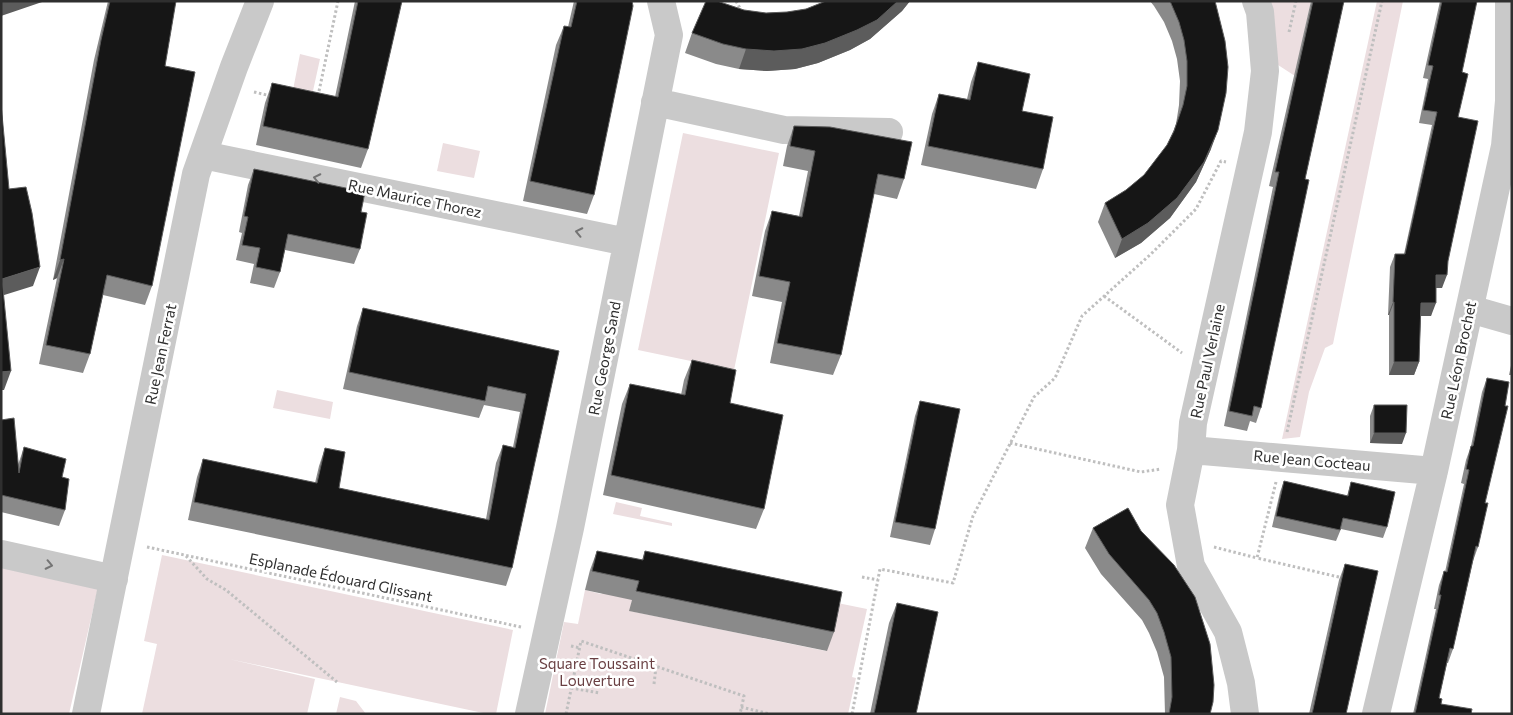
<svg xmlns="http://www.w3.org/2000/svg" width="1513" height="715" font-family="Commissioner,sans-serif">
<rect width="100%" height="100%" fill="#fff"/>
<!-- green -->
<path fill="#ecdee0" d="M1267 1H1311L1295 76 1275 63Z
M1377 1H1403L1333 344 1325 348 1309 392 1300 437 1282 439Z
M300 54 320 59 311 100 292 95Z
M683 133 779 153 734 370 638 350Z
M443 143 480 151 474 178 437 171Z
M277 390 333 402 330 419 273 408Z
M616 502 642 508 640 516 672 523V526L613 514Z
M162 555 513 630 496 714H488L229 659 315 679 307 714H142L157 644 144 641Z
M1 565 98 588 69 714H1Z
M638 571 630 611 826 651 808 597 867 609 852 677 856 678 848 714H545L564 622 578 624 585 590 601 594Z
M340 697 356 701 366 714H336Z"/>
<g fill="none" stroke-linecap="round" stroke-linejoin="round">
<!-- path -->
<path stroke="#bfbfbf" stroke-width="3" stroke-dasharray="2.5 2.5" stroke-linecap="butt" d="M736 1 741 10
M1289 32 1296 1
M254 92 271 96
M318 96 338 1
M1104 296 1182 353
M1287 432 1382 1
M1010 443 1141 472 1161 469
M1276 482 1257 558 1343 578
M147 547 521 627
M1214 547 1257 558
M186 556 207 579 226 590 337 682
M862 577 878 580
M571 646 580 648
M654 684 656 667
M571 688 600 693
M741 707 770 714
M566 714 581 641 744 696 740 714
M852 714 880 569 953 583 973 516 1034 397 1055 378 1082 316 1151 254 1196 209 1221 161 1226 162"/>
<!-- minor -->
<path stroke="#c9c9c9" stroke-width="28" d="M655 102 784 130 889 132
M203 155 627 242
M1470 309 1512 321
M1191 450 1434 471
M1 554 114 579
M86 714 196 174 234 67 260 1
M529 714 570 528 669 35 661 1
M1245 714 1241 683 1228 632 1191 566 1180 505 1191 450 1193 423 1258 132 1265 71 1260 12 1256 1
M1376 714 1434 471 1505 146 1509 101V1"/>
</g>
<!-- wall -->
<path fill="#8a8a8a" d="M108 1H176L165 66 152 286 145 305 103 295 90 354 83 373 39 364 57 278 53 280 94 60Z
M355 1H402L368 149 361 168 256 145 265 103 272 83 335 97Z
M574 1H632L594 195 587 214 523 201 556 45 564 26 568 27Z
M826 1H910L902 11 870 39 850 50 818 63 795 69 767 71 739 69 716 64 685 53 692 33 744 10 766 13 787 12 806 9Z
M1150 1H1215L1211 149 1196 182 1170 218 1141 243 1115 258 1098 222 1105 203 1126 190 1144 175 1167 145 1173 132 1176 124 1179 105 1180 81 1177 59 1172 41 1164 22 1154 6Z
M1311 1H1344L1305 179 1261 408 1256 423 1250 421 1247 431 1224 426 1273 187 1269 186Z
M1440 1H1477L1462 72 1442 288H1436L1431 316H1421L1419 362 1414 375H1389V315H1388L1390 267 1395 254H1404L1432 125 1419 123 1428 79 1423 78Z
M978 62 1022 111 1043 169 1036 189 921 165 932 114 939 94 967 99 971 82Z
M794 126 904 179 897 199 874 194 841 355 833 375 770 363 782 302 752 296 765 231 772 211 799 216 808 171 783 166 787 146Z
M254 169 361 212 360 249 354 264 285 250 280 272 274 288 250 283 254 264 236 260 242 233 239 232 248 185Z
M363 308 559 351 512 568 506 586 188 520 197 477 203 459 315 483 319 466 325 448 339 488 486 519 496 463 503 445 513 447 520 412 484 405 479 418 343 389 357 326Z
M692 360 730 403 764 509 756 529 603 495 622 404 630 384 681 395 684 380Z
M1512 361V375H1509Z
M1487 378 1485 503 1478 547 1473 561 1453 649 1448 663H1447L1439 698 1441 704 1471 714H1413L1436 609H1434L1439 585 1444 571 1445 572 1464 484 1461 483 1466 460 1471 446 1482 392Z
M920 401 935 529 930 545 890 537 915 416Z
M1374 405 1402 444 1370 443V416Z
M1 420 18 465 24 447 62 477 65 510 59 526 1 512Z
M1284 481 1347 496 1351 482 1387 527 1383 538 1341 529 1336 541 1272 527 1280 492Z
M1128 508 1210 714H1165L1164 677 1157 652 1149 633 1142 620 1101 574 1085 548 1093 528Z
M597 551 642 560 645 551 834 632 827 651 629 611 632 600 585 590 590 570Z
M1345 564 1346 714H1309L1339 580Z
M897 603 916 714H870L889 623Z"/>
<!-- shaded-wall -->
<path fill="#5c5c5c" d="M1 1H45L1 16Z
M898 1H910L902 11 870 39 850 50 818 63 795 69 767 71 739 69 746 49Z
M1218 130 1211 149 1196 182 1170 218 1141 243 1115 258 1122 239Z
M64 259 57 278 53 280 60 260Z
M40 267 33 286 1 296 2 279Z
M1436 275H1447L1442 288H1431Z
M1393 302H1394L1389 315H1388Z
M1421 303H1436L1431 316H1416Z
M1394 362H1419L1414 375H1389Z
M11 371 4 390H1V372Z
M1374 433H1406L1402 444 1370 443Z"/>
<!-- building -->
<path fill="#161616" stroke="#5c5c5c" d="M110 1H176L165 66 195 72 152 286 107 275 90 354 46 345 64 259 60 260 101 40Z
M358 1H402L368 149 263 126 272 83 338 97Z
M577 1H632L633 6 594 195 530 181 564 26 571 27Z
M706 1H717L744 10 766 13 787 12 806 9 826 1H898L877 20 857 30 825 43 802 49 774 51 746 49 723 44 692 33Z
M1170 1H1215L1225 41 1228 67 1226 93 1218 130 1204 162 1177 198 1148 223 1122 239 1105 203 1126 190 1144 175 1167 145 1174 131 1183 105 1187 86V61L1184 40 1179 22Z
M1313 1H1344L1305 179 1309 180 1261 408 1254 406 1252 416 1229 411 1279 172H1275Z
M1442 1H1477L1462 72 1468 74 1458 117 1478 121 1448 261 1447 275H1436V303H1421L1419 362H1394V302H1393L1395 254H1405L1437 112 1423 110 1433 66 1428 65Z
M978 62 1030 74 1022 111 1053 117 1043 169 928 146 939 94 970 100Z
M1 104 9 189 26 187 32 213 40 267 2 279 11 371 1 372Z
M794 126 830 127 912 142 904 179 878 174 841 355 777 343 790 282 759 276 772 211 802 217 815 151 790 146Z
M254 169 365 192 361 212 367 213 360 249 288 234 280 272 256 267 260 248 242 245 248 217 244 216Z
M363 308 559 351 512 568 194 502 203 459 317 483 325 448 345 452 339 488 489 520 503 445 515 448 526 394 488 386 485 401 349 372Z
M692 360 736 370 730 403 783 415 764 509 611 475 630 384 685 395Z
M1487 378 1509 382 1505 406H1508L1485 503H1488L1478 547 1476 546 1453 649 1450 648 1439 698 1442 699 1441 704 1472 709 1471 714H1415L1441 595H1439L1444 571 1447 572 1469 470 1466 469 1471 446H1473Z
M920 401 960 409 935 529 895 522Z
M1374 405H1407L1406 433H1374Z
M14 418 19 473 24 447 66 459 62 477 69 479 65 510 1 495V420Z
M1284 481 1348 496 1351 482 1395 492 1387 527 1343 518 1340 530 1276 516Z
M1128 508 1141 531 1174 565 1195 597 1210 644 1214 685 1213 702 1210 714H1169L1172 697 1171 657 1164 632 1157 613 1149 600 1109 554 1093 528Z
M597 551 643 560 645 551 842 592 834 632 636 591 639 581 592 571Z
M1345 564 1378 571 1346 714H1312Z
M897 603 938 612 916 714H874Z"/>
<!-- one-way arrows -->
<defs><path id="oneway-chevron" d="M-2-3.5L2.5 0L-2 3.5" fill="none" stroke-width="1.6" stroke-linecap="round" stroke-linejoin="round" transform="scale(1.25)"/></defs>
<g stroke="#747474">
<use href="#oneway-chevron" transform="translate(317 178) rotate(-168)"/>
<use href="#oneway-chevron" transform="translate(579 232) rotate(-168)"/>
<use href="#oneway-chevron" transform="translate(49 565) rotate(12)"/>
</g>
<g text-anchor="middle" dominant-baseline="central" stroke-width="5" stroke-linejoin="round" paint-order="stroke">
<!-- street labels -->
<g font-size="15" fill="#2f2f2f" stroke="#fff">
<text transform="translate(415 198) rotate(12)">Rue Maurice Thorez</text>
<text transform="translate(160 354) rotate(-78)">Rue Jean Ferrat</text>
<text transform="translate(604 358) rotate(-79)">Rue George Sand</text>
<text transform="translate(1458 360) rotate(-78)">Rue Léon Brochet</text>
<text transform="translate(1207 361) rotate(-78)">Rue Paul Verlaine</text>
<text transform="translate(1312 460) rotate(5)">Rue Jean Cocteau</text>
<text transform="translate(341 577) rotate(12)">Esplanade Édouard Glissant</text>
</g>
<!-- park labels -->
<g font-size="15" fill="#693f42" stroke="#fff">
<text x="597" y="663">Square Toussaint<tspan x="597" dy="17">Louverture</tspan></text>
</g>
</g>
<!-- border -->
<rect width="1513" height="715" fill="none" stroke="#2f2f2f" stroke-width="5"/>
</svg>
